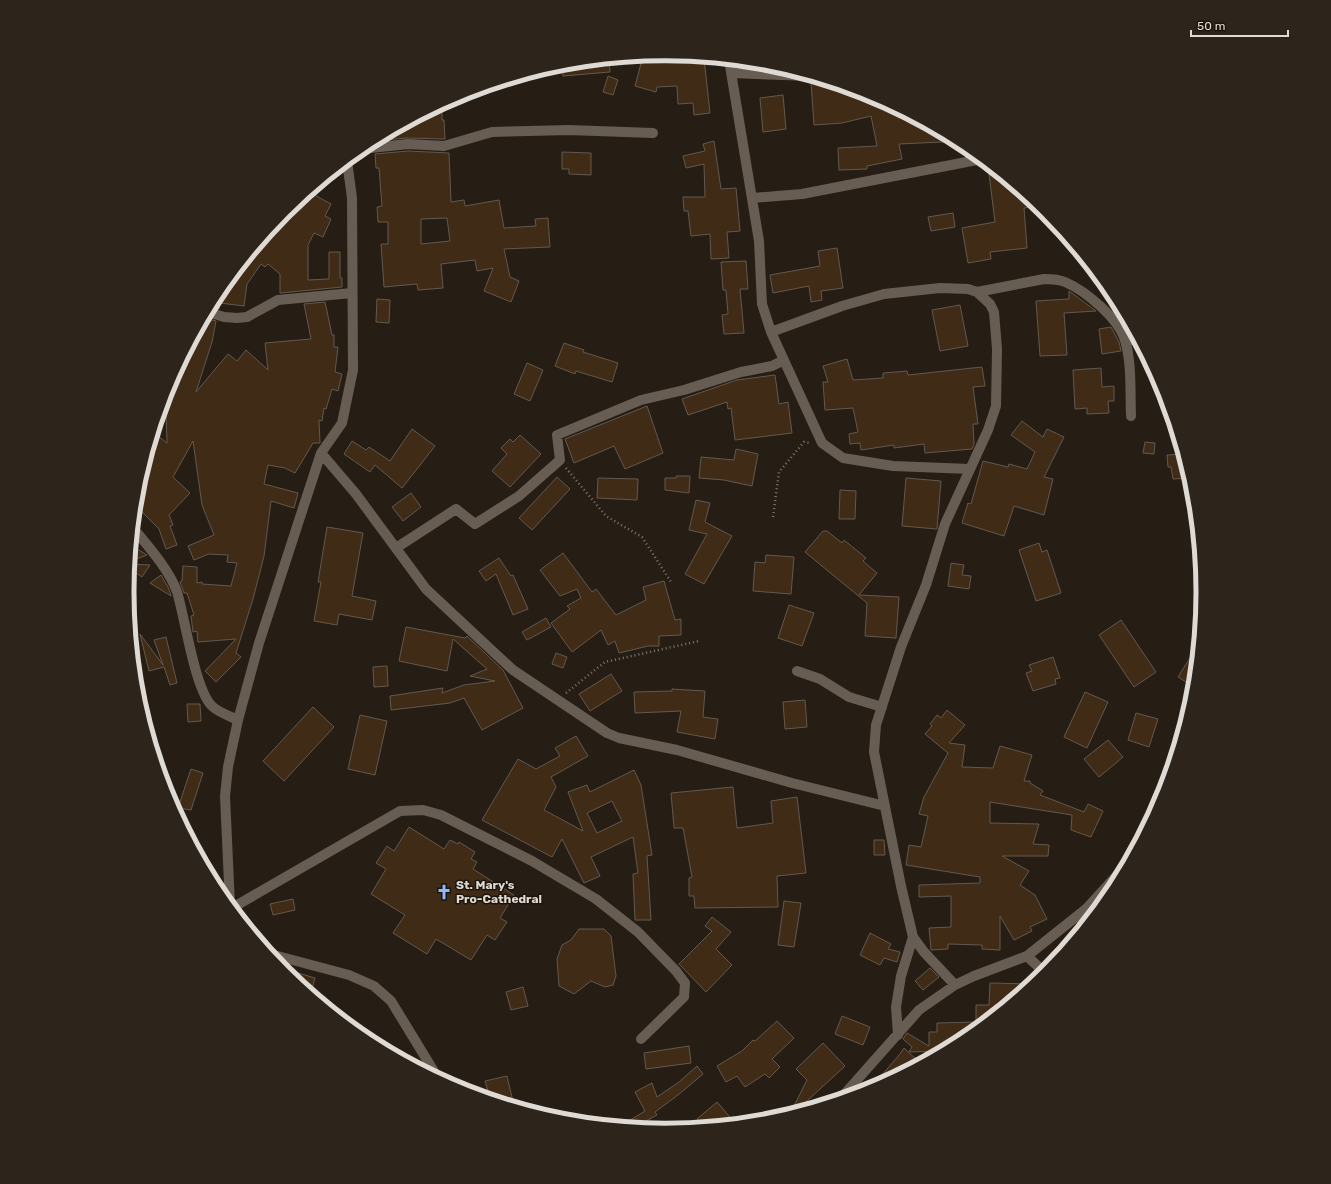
<svg xmlns="http://www.w3.org/2000/svg" width="1331" height="1184" font-family="Rubik,sans-serif">
<rect width="100%" height="100%" fill="#261e15"/>
<!-- building -->
<path fill="#402c16" stroke="#62584e" fill-rule="evenodd" d="M657 55 672 59V55L704 58 710 113 694 115 693 103 678 104 677 86 657 87 656 92 635 86 643 56Z
M609 60 610 72 563 76V73H542V70L561 64Z
M608 76 618 80 613 95 603 92Z
M824 80 872 95 953 139 942 142 899 144 902 159 867 166V169L839 170 838 148 877 146 871 116 842 123 814 125 811 82Z
M783 95 786 129 763 132 760 98Z
M442 104V120H444L445 139 407 138 373 141Z
M714 141 721 189 736 188 740 231 727 232 729 258 711 259 710 234 691 236 688 211H684L683 197H705L704 164 686 168 683 156 705 151 703 144Z
M408 151 449 153 451 202 464 200 465 206 499 200 504 228 536 226 535 219 548 218 550 247 504 249 510 277 519 281 511 302 484 291 493 268 477 271 475 260 441 264 443 288 418 290 417 284 384 287 381 244H388V222H378L377 207 382 206 379 168H376L375 154ZM447 218 450 241 421 244V219Z
M562 152 591 153V175L569 174V169H562Z
M999 173 1039 206 1024 208 1027 248 990 252 991 259 968 263 962 228 995 222 989 174Z
M309 192 331 204 325 216 331 219 323 237 314 233 308 245V280L329 279V252H340V278H342V287L280 293V274L268 264 265 267 261 264 247 284 244 306 220 303 219 309 211 306 218 293 285 211Z
M953 213 955 227 931 231 928 217Z
M837 248 843 288 821 291 822 300 811 302 809 286 773 293 770 275 820 266 818 251Z
M746 261 748 289H740L744 333 724 334 722 315 728 314 726 290H723L721 262Z
M1069 291 1096 311 1064 313 1067 355 1040 356 1036 301 1069 299Z
M377 299 390 300 389 323 376 322Z
M325 302 332 335H334V347H338L335 372 342 374 338 391 332 389 326 409 324 408 322 421 319 420 320 443H313L295 473 285 468 268 465 264 484 298 493 294 508 271 501 264 556 253 599 236 653 241 657 216 682 205 671 236 639 198 642 197 631 193 632 191 616 194 615 187 593H184L180 582 182 581 183 566 197 567V583L202 582V584L231 586 237 563 227 562 228 555 209 554 194 560 188 546 214 535 202 505 193 441 173 477 190 493 169 515 173 525 170 526 177 545 166 549 159 529 142 512 136 509 138 487 154 433 167 443 166 411H163V404L169 386 205 318 216 321 212 342 196 392 228 354 237 361 246 350 268 370 265 343 311 339 304 304Z
M960 305 968 346 940 351 932 310Z
M1111 327 1119 342 1121 351 1102 354 1099 329Z
M564 343 584 350 583 352 618 363 612 382 576 371 575 374 555 366Z
M847 359 853 380 883 378V373L907 371 908 375 982 367 985 386 973 387 978 424H973L974 444 972 449 925 453 924 444 894 448V445L861 450 860 443 850 444 849 434 858 432 853 408 825 410 823 382H828L823 366Z
M527 363 543 370 530 401 514 394Z
M1101 368 1102 387 1114 386V401H1108L1109 413 1087 414V408L1075 409 1073 370Z
M775 375 779 404 788 402 792 433 735 440 731 408 728 409 727 402 688 415 682 399 737 380Z
M647 406 663 453 625 469 614 446 574 463 565 439Z
M1022 421 1043 437 1047 429 1064 437 1044 477 1053 479 1044 515 1014 506 1004 536 962 523 968 503 971 504 983 461 1008 467 1009 464 1027 469 1035 452 1011 435Z
M412 429 435 446 402 488 375 465 370 472 344 454 352 441 366 450 369 447 390 461Z
M520 435 541 454 510 487 492 471 507 454 501 448 510 439 513 442Z
M1145 442 1155 443 1154 454 1143 453Z
M736 449 758 454 752 486 724 480 699 478 701 457 734 460Z
M1183 454 1190 478 1173 479 1171 467H1168L1167 455Z
M676 476H690L689 493 665 490V478H676Z
M557 477 570 489 532 530 519 518Z
M598 478 638 479 637 500 597 498Z
M906 478 941 481 937 529 902 526Z
M840 490 856 491 855 519H839Z
M411 493 421 507 403 521 392 507Z
M696 500 710 503 705 522 732 536 704 584 685 574 707 534 689 530Z
M327 527 363 533 352 596 376 601 372 620 339 614 337 625 314 621 321 582H318Z
M823 531H827L842 543 844 540 866 558 863 561 877 573 859 595 899 597 896 638 865 636 867 603 805 552Z
M1039 543 1042 552 1047 550 1061 593 1036 601 1019 550Z
M132 546 147 555 131 561Z
M563 553 592 592 596 589 616 615 646 600 643 587 664 581 675 620 681 619V635L659 636V646H648L619 653 615 641 608 645 601 630 572 652 551 623 570 609 567 606 581 598 577 589 560 596 540 570Z
M766 555 794 557 791 594 753 591 755 562 765 563Z
M499 558 511 576 513 575 528 609 513 615 496 574 486 581 479 571Z
M951 563 964 565 962 575 971 576 969 589 948 586Z
M130 564 150 565 142 577 130 569Z
M161 575 168 587 171 596 150 583Z
M789 605 814 613 802 646 778 638Z
M546 618 551 627 527 640 522 632Z
M1121 620 1156 672 1134 687 1099 635Z
M406 627 465 638 467 636 503 670 523 708 482 730 464 698 450 703 391 710 390 696 443 688 442 693 464 685 495 681 470 676 487 669 453 639 447 671 399 661Z
M140 634 163 665 154 640 166 637 177 683 170 685 164 667 149 671Z
M1198 645 1194 687 1178 677Z
M556 653 567 657 563 668 552 664Z
M1053 657 1060 678 1055 679 1056 684 1033 691 1026 673 1032 671 1029 665Z
M387 666 388 686 374 687 373 667Z
M611 674 622 691 590 711 579 694Z
M672 689 705 691 703 717 718 719 715 739 677 732 681 711 635 713 634 692 672 691Z
M1085 692 1108 702 1087 748 1064 737Z
M805 700 807 727 785 729 783 702Z
M187 704H200L201 721 188 722Z
M313 707 334 727 284 781 263 761Z
M947 710 965 725 949 743 965 745 962 767 993 768 1000 746 1032 755 1024 781H1030V783L1043 791 1040 795 1084 812 1088 804 1103 811 1091 837 1071 830 1072 815 990 802V823L1039 824 1033 844 1049 845 1048 856H1002L1029 871 1020 885 1035 895 1047 919 1030 927 1032 931 1014 940 1000 916V950L982 949V945L948 944V949L931 950 929 928 951 927V896L919 897V885L980 883V877L906 865 909 845 921 847 928 816 919 814 924 797 948 753 925 734 932 726 930 724 937 715 941 718Z
M1136 713 1158 719 1149 747 1128 740Z
M360 715 387 721 375 775 348 769Z
M576 736 588 756 551 777 556 787 544 810 583 831 568 792 587 785 590 792 634 770 641 785 652 855 647 856 651 920H635L633 874 638 873 633 837 591 857 600 876 584 883 562 839 552 857 482 820 518 759 536 769 560 756 555 748ZM612 801 622 821 597 833 587 813Z
M1108 740 1123 757 1099 777 1084 759Z
M191 769 203 773 191 810 178 808Z
M733 787 737 828 773 823 771 801 797 797 806 873 777 876 778 907 695 908 694 896H689V878L692 877 683 828H674L671 793Z
M409 827 444 849 450 840 458 844 459 842 475 852 471 859 477 862 473 869 514 895 500 918 507 922 495 940 487 935 471 960 436 939 427 954 393 933 405 915 371 894 386 869 376 863 387 846 394 851Z
M874 840H884L885 855H874Z
M293 899 295 910 273 915 270 904Z
M784 901 801 903 794 947 778 945Z
M712 917 731 932 716 949 732 965 706 992 679 964 712 931 705 926Z
M579 929H604L611 936 616 976 613 985 605 987 591 981 574 994 559 986 557 959 562 945 571 940Z
M870 933 891 944 888 949 900 952 897 962 884 958 880 965 860 955Z
M930 968 939 977 923 990 915 981Z
M298 973 315 978 311 993 295 981Z
M990 983 1032 984 1014 998H1004L1002 1005H1006L964 1039 943 1051 909 1052 912 1047 903 1039 907 1033 929 1046V1032H937V1023L976 1022V1005H989Z
M523 987 528 1006 511 1010 506 992Z
M842 1016 870 1027 863 1045 835 1034Z
M777 1021 794 1038 772 1059 780 1067 769 1078 765 1074 745 1087 737 1076 726 1082 717 1066 742 1051 753 1040 755 1041Z
M823 1043 845 1066 795 1112 790 1114 807 1080 796 1069Z
M689 1046 691 1063 646 1069 644 1053Z
M904 1048 920 1063 869 1090 900 1054Z
M697 1066 703 1074 678 1095 655 1112 657 1115 635 1127 629 1126 627 1122 645 1111 635 1092 652 1083 657 1097 679 1082Z
M507 1076 514 1106 490 1098 485 1081Z
M717 1102 735 1123 704 1126 697 1119Z"/>
<g fill="none" stroke-linecap="round" stroke-linejoin="round">
<!-- path -->
<path stroke="#807972" stroke-width="2.5" stroke-dasharray="1 3" stroke-linecap="butt" d="M566 468 606 516 642 537 671 582
M773 517 779 472 804 442 810 443
M566 693 605 662 699 641"/>
<!-- minor -->
<path stroke="#675d53" stroke-width="10" d="M729 60 759 241 762 304 771 332 822 443 843 458 893 466 970 469
M731 73 810 76
M361 149 408 144 444 146 492 132 569 130 653 133
M752 198 802 194 982 159
M977 292 1044 279C1051 279 1058 279 1065 282 1086 291 1118 318 1125 340 1132 364 1130 392 1131 416
M208 312 224 317 237 318 247 317 278 300 352 293
M771 332 842 306 884 294 940 288 968 289 977 292 990 304 994 312 997 349 996 406 988 430 945 524 926 585 901 647 876 725 874 752 901 886 913 937 924 952 955 985
M1125 338 1138 341
M321 453 356 494 426 589 513 670 607 733 619 738 677 750 792 783 885 806
M134 529C148 546 170 571 177 592 185 617 195 692 213 707 220 713 230 716 238 720
M396 548 456 509 475 524 519 496 560 460 557 435 641 400 684 390 741 372 772 366 784 360
M797 671 820 679 849 697 882 707
M230 905 225 796 228 767 238 720 259 643 321 453 342 423 353 370 352 198 347 161
M232 908 400 811 423 810 441 815 532 861 596 899 638 932 676 971 685 983 684 997 641 1039
M270 954 349 975 374 986 391 1001 438 1078
M1027 956 1045 973
M898 1035 896 1007 901 976 913 937
M841 1098 919 1010 955 985 974 976 1027 956 1086 909 1127 864"/>
</g>
<!-- icons -->
<defs>
<symbol id="church-bare" viewBox="-9 -9 18 18"><path d="M-1.2-6h2.4v3.5h3.3v2.4h-3.3V6h-2.4V-.1h-3.3v-2.4h3.3Z" fill="#8eb9fc" stroke="#1d140c" stroke-width="2.5" paint-order="stroke"/></symbol>
</defs>
<g fill-rule="evenodd">
<use href="#church-bare" x="433" y="881" width="22" height="22"/>
</g>
<g text-anchor="middle" dominant-baseline="central" stroke-width="3" stroke-linejoin="round" paint-order="stroke">
<!-- poi labels -->
<g font-size="12" font-weight="bold" fill="#e0dad4" stroke="#1d140c" text-anchor="start">
<text x="456" y="885">St. Mary's<tspan x="456" dy="14">Pro-Cathedral</tspan></text>
</g>
</g>
<!-- crop -->
<path d="M0 0H1331V1184H0ZM134 592a531 531 0 1 1 1062 0a531 531 0 1 1-1062 0Z" fill="#2d241c" fill-rule="evenodd"/>
<path fill="none" stroke="#e0dad4" stroke-width="5" d="M134 592a531 531 0 1 1 1062 0a531 531 0 1 1-1062 0Z"/>
<!-- scale -->
<path d="M1191 30v6h97v-6" fill="none" stroke="#e0dad4" stroke-width="2"/>
<text x="1197" y="30" font-size="12" fill="#e0dad4" stroke="#1d140c" stroke-width="3" paint-order="stroke">50 m</text>
</svg>
